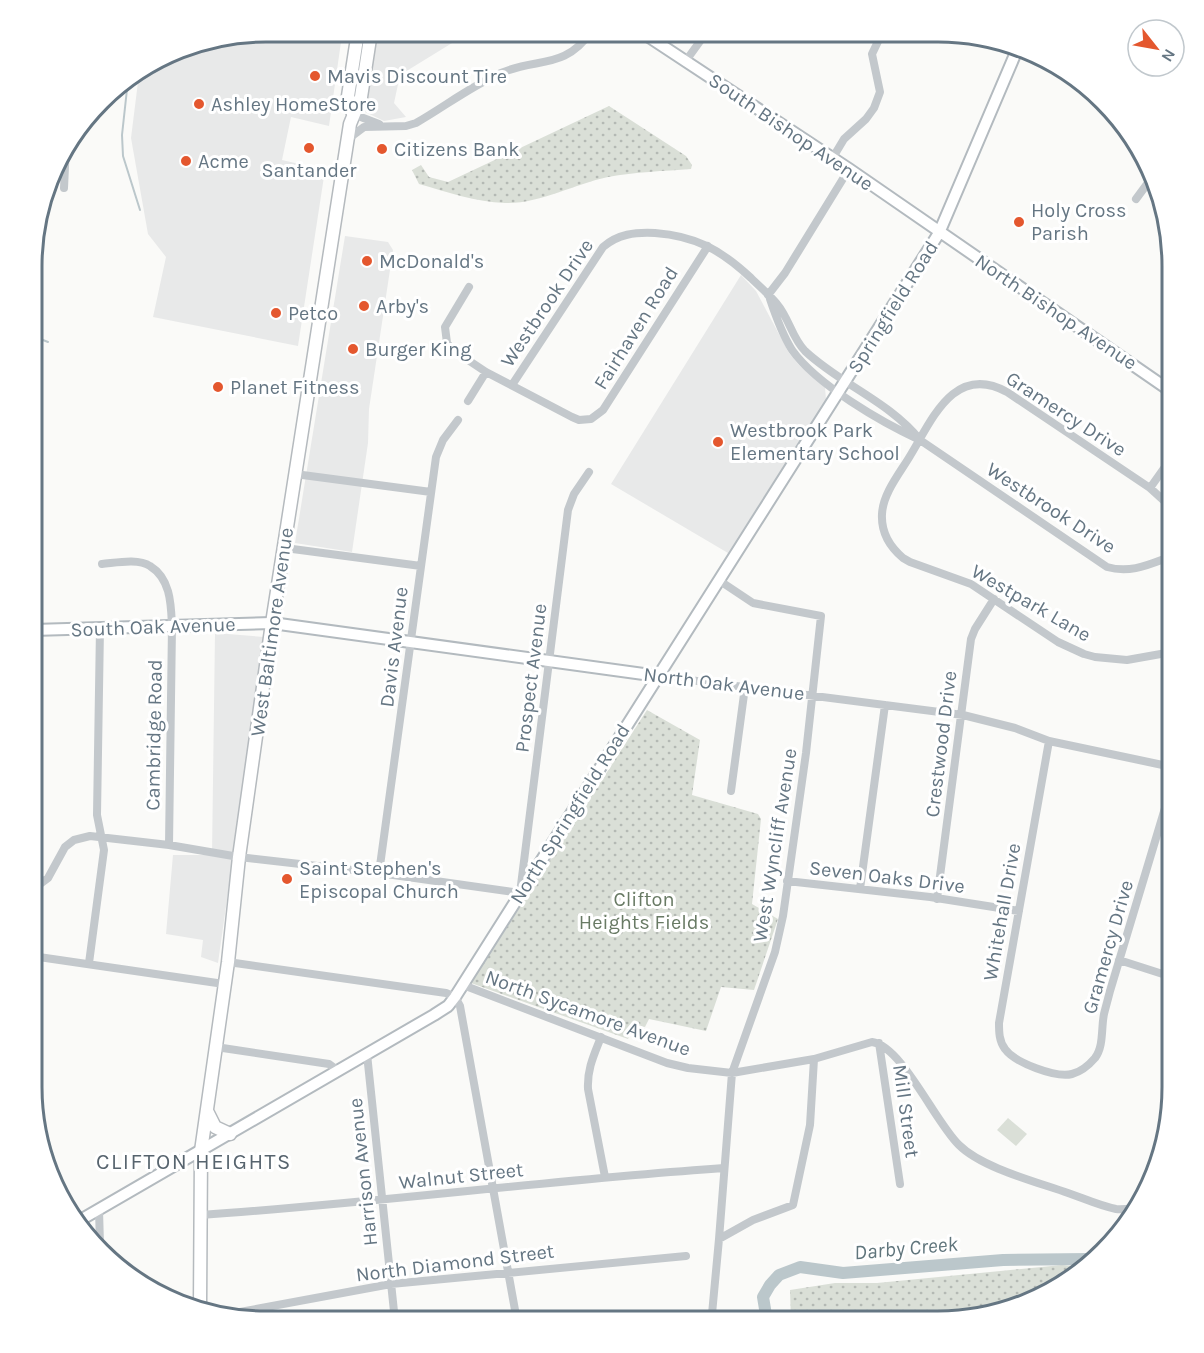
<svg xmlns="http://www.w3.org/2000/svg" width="1204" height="1353" font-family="Karla,sans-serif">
<defs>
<pattern id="park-dots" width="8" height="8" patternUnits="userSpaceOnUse" patternTransform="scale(1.5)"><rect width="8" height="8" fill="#dadfd7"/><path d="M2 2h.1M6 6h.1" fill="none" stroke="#b4b9b4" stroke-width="1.8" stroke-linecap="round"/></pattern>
</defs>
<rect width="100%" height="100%" fill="#fafaf8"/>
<!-- built -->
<path fill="#e8e9e9" d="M266 32H341V42L329 126 291 117 282 160 325 170 298 346 153 317 166 257 148 234 131 138 139 74 190 44Z
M376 32H460L457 40 400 75 394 103 406 117 384 121 363 111Z
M345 236 388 242 393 250 369 409 368 443 352 552 295 543Z
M741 275 756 291 789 353 799 365 825 387 826 400 728 553 611 484Z
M215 633 264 637 218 963 201 957 203 940 166 934 173 855H212Z"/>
<!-- park -->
<path fill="url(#park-dots)" d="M609 106 686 156 692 165 691 169C664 171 635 172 608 177 574 184 540 204 505 203 476 202 447 192 419 184L412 170 421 165 429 177 448 182Z
M647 710 700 740 692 795 758 814 761 819 752 904 778 919 754 990 721 987 706 1031 649 1019 645 1027 634 1025 628 1039 471 983Z
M1062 1265 1082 1267 1068 1282 1013 1309 953 1321H791L790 1290 835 1283H877Z"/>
<!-- garden -->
<path fill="#dadfd7" d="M1008 1118 1027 1134 1016 1146 997 1130Z"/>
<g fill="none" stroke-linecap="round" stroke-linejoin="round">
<!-- stream -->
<path stroke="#bbc7cb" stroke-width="2" d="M128 80 122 135 123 156 140 210
M33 336 48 342"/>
<!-- river -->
<path stroke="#bbc7cb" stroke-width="12" d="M767 1321 763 1297 770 1285 779 1275 800 1267 843 1273 1003 1260 1090 1259"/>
<defs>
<path id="secondary" d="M643 33 849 169 1172 392
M33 630 272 623 658 676
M77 1222 434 1015 448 1006 455 997 939 233 1017 50"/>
<path id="primary" d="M353 114 348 96 358 32
M207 1111 215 1127 230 1134
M200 1306 201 1151 228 962 239 857 272 623 350 124 361 97 371 32"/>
</defs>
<!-- secondary casing -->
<use href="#secondary" stroke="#b3babf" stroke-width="14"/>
<!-- primary casing -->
<use href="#primary" stroke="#b5babe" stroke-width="15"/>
<!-- street -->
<path stroke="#c3c8cc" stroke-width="8" d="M685 62 706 33
M353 114 379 124
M1112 116 1115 122 1136 142
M348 139 364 127 406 126 416 123C444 107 471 86 501 73 538 57 564 70 591 32
M832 159 844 139 866 119 874 108 880 92 872 54 882 33
M64 188 66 145
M1136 199 1153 176
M469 287 445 327 447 343 453 350 486 372 572 417 579 420 591 419 603 410 708 246
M768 295 785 273 849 169
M770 299C776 317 782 334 792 350 817 385 881 422 920 440L1107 567C1131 574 1150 564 1172 556
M512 385 603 247C618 234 635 232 655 233 696 236 721 250 751 278 760 287 770 295 777 304 789 318 792 338 805 351 840 384 890 402 920 440
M468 401 486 372
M295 474 431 492
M1150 488 1172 457
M1172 508 1150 488 1007 392C954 363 932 420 910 456 900 473 883 493 882 514 881 532 890 547 903 558L910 562 971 584 1058 642 1084 654 1095 657 1127 660 1172 652
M285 548 421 566
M102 564C115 563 138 558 150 566 171 579 171 605 172 626L169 845
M1166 654 1172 669
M658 676 963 715 1015 728 1049 741 1172 767
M1049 741 999 1023C999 1032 999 1041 1005 1049 1015 1063 1056 1078 1072 1074 1080 1072 1089 1065 1095 1058 1104 1046 1101 1028 1104 1014 1106 1006 1108 999 1110 991L1172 785
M731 791 745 687
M379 873 436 457 443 440 458 420
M787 881 930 897 1019 911
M860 889 885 705
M32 890 48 878 65 847 74 840 90 836 169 845 239 857 379 873 520 893 568 510 574 494 589 472
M937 899 971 639 975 629 994 599
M32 956 224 984
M1119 960 1172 977
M228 962 446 993 455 997 460 1006 517 1321
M89 963 104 850 97 815 100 628
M463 985 667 1063 688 1068 732 1073 814 1059 872 1042C902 1046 935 1122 959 1145 982 1168 1037 1182 1068 1193 1083 1198 1100 1206 1116 1209 1124 1210 1131 1208 1139 1207
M601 1037C594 1055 587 1069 588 1089L605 1177
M879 1043 900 1184
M216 1047 329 1064 337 1070
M367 1054 395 1321
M99 1210 100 1244
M201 1215C376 1203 549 1180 724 1168
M719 1239 732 1073 775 952 783 916 806 753 821 616 753 603 720 581
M229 1314 391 1284 686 1256
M709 1321 712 1314 719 1239 753 1220 793 1205 810 1125 814 1059"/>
<!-- secondary -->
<use href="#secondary" stroke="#fff" stroke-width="10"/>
<!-- primary -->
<use href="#primary" stroke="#fff" stroke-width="12"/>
</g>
<!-- markers -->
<g fill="#e4572e" stroke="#fff" stroke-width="2">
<circle cx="315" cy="76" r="6"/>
<circle cx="199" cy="104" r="6"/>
<circle cx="309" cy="148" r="6"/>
<circle cx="382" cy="149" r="6"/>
<circle cx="186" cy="161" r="6"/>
<circle cx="1019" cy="222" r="6"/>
<circle cx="367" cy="261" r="6"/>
<circle cx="364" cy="306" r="6"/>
<circle cx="276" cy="313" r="6"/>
<circle cx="353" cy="349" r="6"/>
<circle cx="218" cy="387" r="6"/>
<circle cx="718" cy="442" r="6"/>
<circle cx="287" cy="879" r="6"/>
</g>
<g text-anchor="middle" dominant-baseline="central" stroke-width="6" stroke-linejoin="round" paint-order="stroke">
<!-- poi labels -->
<g font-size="20" fill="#657683" stroke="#fff" text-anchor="start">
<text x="327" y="76">Mavis Discount Tire</text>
<text x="211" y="104">Ashley HomeStore</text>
<text x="394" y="149">Citizens Bank</text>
<text x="198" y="161">Acme</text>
<text x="309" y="170" text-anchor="middle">Santander</text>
<text x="1031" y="210">Holy Cross<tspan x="1031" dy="23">Parish</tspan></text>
<text x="379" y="261">McDonald's</text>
<text x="376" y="306">Arby's</text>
<text x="288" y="313">Petco</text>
<text x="365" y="349">Burger King</text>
<text x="230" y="387">Planet Fitness</text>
<text x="730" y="430">Westbrook Park<tspan x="730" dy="23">Elementary School</tspan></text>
<text x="299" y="868">Saint Stephen's<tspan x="299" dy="23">Episcopal Church</tspan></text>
</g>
<!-- street labels -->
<g font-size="20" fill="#657683" stroke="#fff">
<text transform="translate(791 132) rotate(34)">South Bishop Avenue</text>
<text transform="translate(547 303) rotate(-56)">Westbrook Drive</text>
<text transform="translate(893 307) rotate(-58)">Springfield Road</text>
<text transform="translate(1056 312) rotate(34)">North Bishop Avenue</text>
<text transform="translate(636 328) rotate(-58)">Fairhaven Road</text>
<text transform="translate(1066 414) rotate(33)">Gramercy Drive</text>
<text transform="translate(1051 508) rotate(33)">Westbrook Drive</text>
<text transform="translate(1031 603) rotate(30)">Westpark Lane</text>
<text transform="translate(153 627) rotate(-2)">South Oak Avenue</text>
<text transform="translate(272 632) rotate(-82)">West Baltimore Avenue</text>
<text transform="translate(394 647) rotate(-83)">Davis Avenue</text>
<text transform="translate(531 678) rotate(-83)">Prospect Avenue</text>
<text transform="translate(724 684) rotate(7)">North Oak Avenue</text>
<text transform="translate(154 735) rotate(-89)">Cambridge Road</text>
<text transform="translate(941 744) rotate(-83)">Crestwood Drive</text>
<text transform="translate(570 814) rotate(-58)">North Springfield Road</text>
<text transform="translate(775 845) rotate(-81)">West Wyncliff Avenue</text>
<text transform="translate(887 877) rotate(7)">Seven Oaks Drive</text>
<text transform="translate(1002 912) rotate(-80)">Whitehall Drive</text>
<text transform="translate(1108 947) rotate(-74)">Gramercy Drive</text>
<text transform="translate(588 1013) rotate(20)">North Sycamore Avenue</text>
<text transform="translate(906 1111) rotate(82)">Mill Street</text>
<text transform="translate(363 1172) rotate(-96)">Harrison Avenue</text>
<text transform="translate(461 1176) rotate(-6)">Walnut Street</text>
<text transform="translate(455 1263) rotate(-7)">North Diamond Street</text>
</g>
<!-- park labels -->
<g font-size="20" fill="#687a64" stroke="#fff">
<text x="644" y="899">Clifton<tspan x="644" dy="23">Heights Fields</tspan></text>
</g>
<!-- water labels -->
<g font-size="21" font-style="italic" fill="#60757c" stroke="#fff">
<text transform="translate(906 1248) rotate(-5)">Darby Creek</text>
</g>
<!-- quarter labels -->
<g font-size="22" letter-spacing="1.5" fill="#57646e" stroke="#fff">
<text x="194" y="1162">CLIFTON HEIGHTS</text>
</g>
</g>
<!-- crop -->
<path d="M0 0H1204V1353H0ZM266 42H938A224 224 0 0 1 1162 266V1087A224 224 0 0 1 938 1311H266A224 224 0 0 1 42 1087V266A224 224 0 0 1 266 42Z" fill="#fff" fill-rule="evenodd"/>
<path fill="none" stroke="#657683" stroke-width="3" d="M266 42H938A224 224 0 0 1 1162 266V1087A224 224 0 0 1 938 1311H266A224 224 0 0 1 42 1087V266A224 224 0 0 1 266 42Z"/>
<!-- north arrow -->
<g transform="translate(1156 48) rotate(121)"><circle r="28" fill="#ffffff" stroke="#c1c8cd" stroke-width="1.5"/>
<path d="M0-4.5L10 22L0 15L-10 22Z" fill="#e4572e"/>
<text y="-9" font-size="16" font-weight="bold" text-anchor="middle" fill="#657683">N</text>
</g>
</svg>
